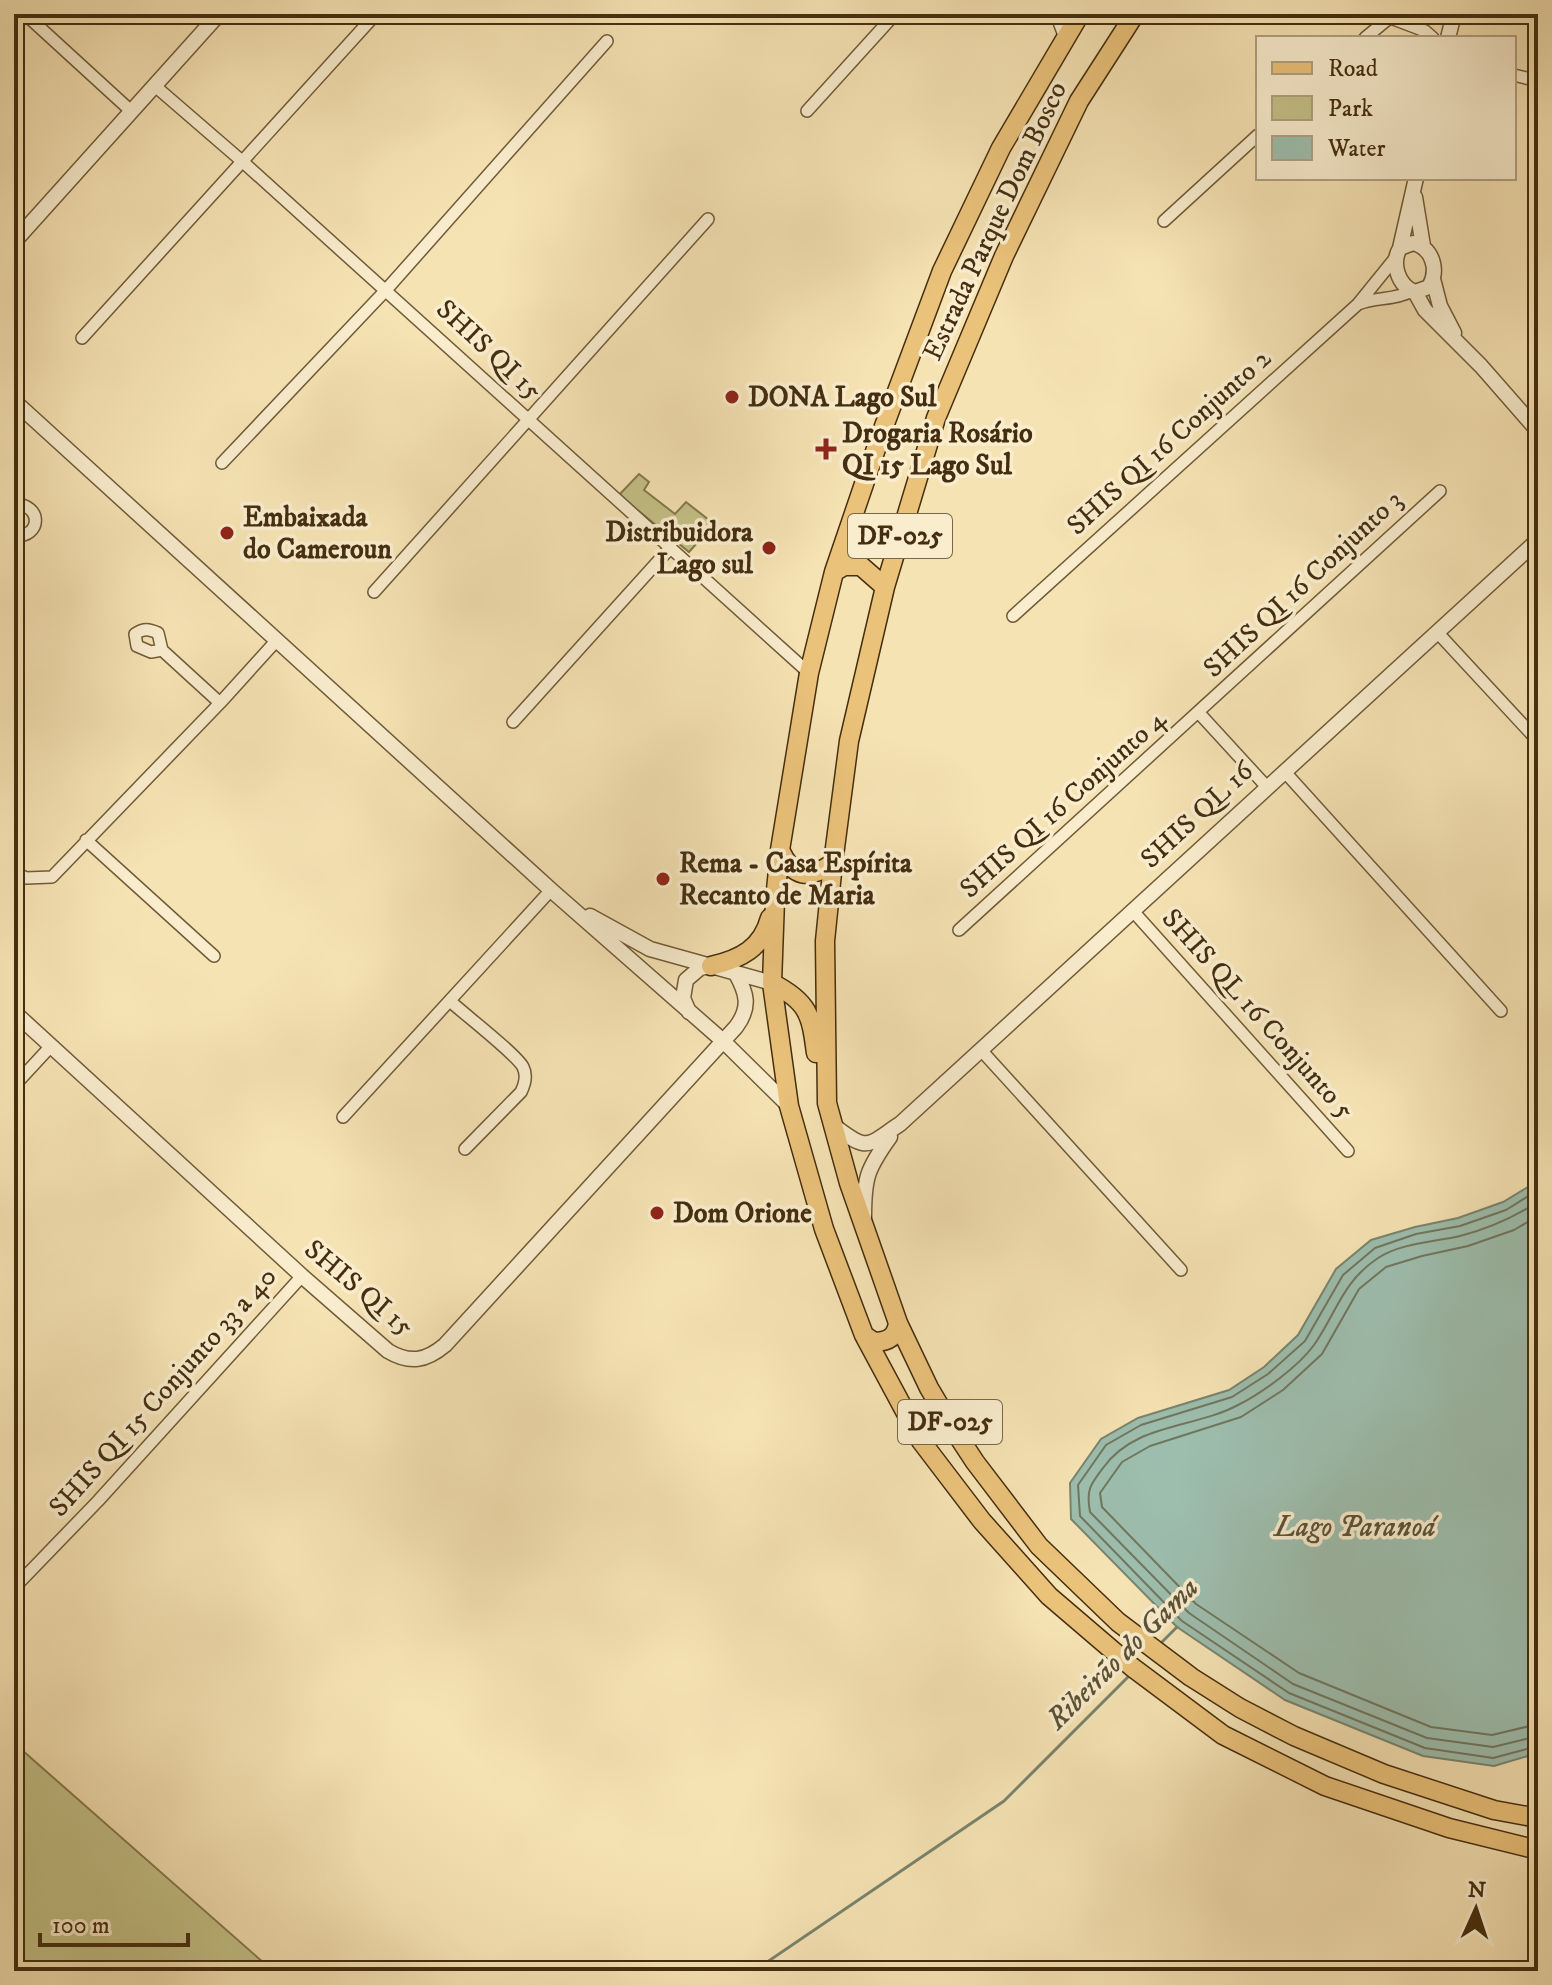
<svg xmlns="http://www.w3.org/2000/svg" width="1552" height="1985" font-family="'IM FELL DW Pica',serif">
<rect width="100%" height="100%" fill="#f6e3b4"/>
<filter id="stains"><feTurbulence type="fractalNoise" baseFrequency=".0025" numOctaves="4"/><feColorMatrix values="0 0 0 0 .2 0 0 0 0 .09 0 0 0 0 .02 0 0 0 .5 -.17"/></filter>
<radialGradient id="worn" r=".72"><stop offset=".6" stop-color="#630" stop-opacity="0"/><stop offset="1" stop-color="#630" stop-opacity=".3"/></radialGradient>
<!-- green -->
<path fill="#c4c187" stroke="#84784b" stroke-width="2" d="M639 474 649 482 644 490 675 514 686 502 714 524 689 552 619 495Z
M14 1743 273 1971H14Z"/>
<!-- water -->
<path fill="#9dbeae" stroke="#79846e" stroke-width="2" d="M1538 1181V1753L1494 1766 1423 1756 1285 1700 1177 1627 1071 1519 1070 1483 1101 1439 1138 1418 1229 1390 1264 1367 1298 1335 1336 1269 1371 1240 1415 1227 1458 1218 1503 1202Z"/>
<g fill="none" stroke-linecap="round" stroke-linejoin="round">
<!-- shore -->
<path stroke="#70765e" stroke-width="2" d="M1538 1190 1506 1210 1460 1226 1416 1234 1375 1248 1343 1275 1305 1341 1268 1374 1232 1397 1141 1425 1106 1445 1078 1485 1080 1516 1182 1621 1289 1693 1425 1748 1493 1758 1538 1746
M1538 1202C1514 1217 1488 1229 1460 1236 1434 1242 1401 1243 1378 1258 1342 1282 1337 1312 1314 1345 1298 1367 1262 1393 1238 1405 1193 1429 1135 1423 1103 1468 1090 1485 1086 1490 1090 1512L1189 1613 1293 1684 1427 1738 1493 1747 1538 1736
M1538 1216 1514 1230 1468 1246 1422 1256 1386 1267 1359 1289 1322 1354 1283 1390 1241 1417 1150 1446 1122 1462 1100 1493 1102 1507 1196 1604 1299 1673 1431 1727 1492 1735 1538 1724"/>
<!-- stream -->
<path stroke="#79846e" stroke-width="3" d="M1160 1644 1177 1627
M754 1971 1004 1801 1130 1675"/>
<defs>
<path id="minor" d="M25 14 131 111
M1056 14 1065 38
M1391 18 1425 31 1433 38
M1365 38 1394 14
M1514 75 1538 81
M155 86 243 162 809 673
M807 111 895 14
M1164 221 1258 135
M1358 304C1376 297 1396 300 1412 291
M82 338 376 14
M222 463 386 290 607 41
M14 504C43 504 42 538 14 536
M374 592 708 219
M1013 616 1358 304 1396 257
M1437 632 1538 741
M162 650 151 652 137 646 135 634C144 628 149 629 158 633L162 650 220 703
M1199 713 1266 786
M513 722 671 547
M1284 771 1501 1011
M86 840 214 956
M14 872 26 878 52 877 220 703 277 640
M1132 910 1348 1151
M959 930 1440 491
M450 1001C464 1014 516 1054 523 1067 527 1075 525 1084 521 1092L465 1149
M981 1050 1181 1270
M14 1086 51 1046
M343 1117 551 890
M14 1588 98 1501 302 1276"/>
<path id="tertiary" d="M1448 38 1454 14
M1415 197 1423 246
M14 242 219 14
M1413 243C1433 248 1439 270 1429 287L1415 292C1398 286 1391 263 1400 248Z
M1400 248 1416 178
M1433 279 1440 306 1454 333
M1415 292 1425 310 1481 366 1538 431
M14 401 551 890 722 1040 789 1106
M590 916 650 949 772 983
M14 1012 302 1276 388 1351C410 1364 426 1361 445 1345L736 1027C751 1007 747 993 735 972
M689 1012 683 998 686 980 700 968 711 966
M833 1125C869 1153 866 1146 900 1124L1538 540
M864 1217C864 1178 867 1169 890 1137"/>
<path id="primary" d="M1080 14 1001 148 942 271 880 437 834 572 809 673 780 850 775 900 772 983 789 1106 824 1229 864 1335 921 1441 982 1521 1049 1596 1132 1667 1223 1735 1325 1786 1449 1828 1538 1850
M1135 14 1079 101 1004 256 936 418 885 587 849 741 833 863 825 941 827 1103 849 1183 898 1323 929 1388 954 1430 975 1462 1039 1546 1118 1622 1191 1677 1240 1708 1294 1736 1384 1774 1494 1810 1538 1818
M834 572 844 566H861L885 587
M780 850C793 878 809 880 833 863
M711 966C741 959 762 948 770 918
M772 983C809 1002 811 1015 816 1053
M864 1335 874 1342C888 1342 896 1337 898 1323"/>
</defs>
<!-- minor casing -->
<use href="#minor" stroke="#705b38" stroke-width="14"/>
<!-- tertiary casing -->
<use href="#tertiary" stroke="#705b38" stroke-width="17"/>
<!-- primary casing -->
<use href="#primary" stroke="#442e0f" stroke-width="21"/>
<!-- minor -->
<use href="#minor" stroke="#f9edce" stroke-width="11"/>
<!-- tertiary -->
<use href="#tertiary" stroke="#f9edce" stroke-width="14"/>
<!-- primary -->
<use href="#primary" stroke="#ebc27a" stroke-width="18"/>
</g>
<!-- markers -->
<g fill="#8f2418" stroke="#f9edce" stroke-width="3">
<circle cx="732" cy="397" r="8"/>
<path d="M822 437h8v8h8v8h-8v8h-8v-8h-8v-8h8z"/>
<circle cx="227" cy="533" r="8"/>
<circle cx="769" cy="548" r="8"/>
<circle cx="663" cy="879" r="8"/>
<circle cx="657" cy="1213" r="8"/>
</g>
<g text-anchor="middle" dominant-baseline="central" stroke-width="7" stroke-linejoin="round" paint-order="stroke">
<!-- shield labels -->
<g fill="#f9edce" stroke="#7a6748" stroke-width="2">
<rect x="848" y="514" width="104" height="44" rx="6"/>
<rect x="898" y="1400" width="104" height="44" rx="6"/>
</g>
<g font-size="26" font-weight="bold" fill="#442e0f">
<text x="900" y="536">DF-025</text>
<text x="950" y="1422">DF-025</text>
</g>
<!-- street labels -->
<g font-size="28" fill="#442e0f" stroke="#f9edce">
<text transform="translate(995 221) rotate(-65)">Estrada Parque Dom Bosco</text>
<text transform="translate(489 350) rotate(43)">SHIS QI 15</text>
<text transform="translate(1169 442) rotate(-42)">SHIS QI 16 Conjunto 2</text>
<text transform="translate(1303 584) rotate(-43)">SHIS QI 16 Conjunto 3</text>
<text transform="translate(1063 804) rotate(-42)">SHIS QI 16 Conjunto 4</text>
<text transform="translate(1197 815) rotate(-43)">SHIS QL 16</text>
<text transform="translate(1258 1014) rotate(48)">SHIS QL 16 Conjunto 5</text>
<text transform="translate(359 1288) rotate(40)">SHIS QI 15</text>
<text transform="translate(163 1392) rotate(-48)">SHIS QI 15 Conjunto 33 a 40</text>
</g>
<!-- poi labels -->
<g font-size="28" font-weight="bold" fill="#442e0f" stroke="#f9edce" text-anchor="start">
<text x="748" y="397">DONA Lago Sul</text>
<text x="842" y="433">Drogaria Rosário<tspan x="842" dy="32">QI 15 Lago Sul</tspan></text>
<text x="243" y="517">Embaixada<tspan x="243" dy="32">do Cameroun</tspan></text>
<text x="753" y="532" text-anchor="end">Distribuidora<tspan x="753" dy="32">Lago sul</tspan></text>
<text x="679" y="863">Rema - Casa Espírita<tspan x="679" dy="32">Recanto de Maria</tspan></text>
<text x="673" y="1213">Dom Orione</text>
</g>
<!-- water labels -->
<g font-size="30" font-style="italic" fill="#5a5237" stroke="#f9edce">
<text x="1355" y="1527">Lago Paranoá</text>
<text transform="translate(1123 1654) rotate(-45)">Ribeirão do Gama</text>
</g>
</g>
<!-- margin -->
<rect width="1552" height="1985" fill="none" stroke="#f6e3b4" stroke-width="48"/>
<rect x="16" y="16" width="1520" height="1953" fill="none" stroke="#442e0f" stroke-width="4"/>
<rect x="24" y="24" width="1504" height="1937" fill="none" stroke="#442e0f" stroke-width="2"/>
<!-- legend -->
<rect x="1256" y="36" width="260" height="144" fill="#f9edce" stroke="#b1a182" stroke-width="2"/>
<rect x="1272" y="62" width="40" height="12" fill="#ebc27a" stroke="#b1a182" stroke-width="2"/>
<text x="1328" y="76" font-size="24" fill="#442e0f">Road</text>
<rect x="1272" y="96" width="40" height="24" fill="#c4c187" stroke="#b1a182" stroke-width="2"/>
<text x="1328" y="116" font-size="24" fill="#442e0f">Park</text>
<rect x="1272" y="136" width="40" height="24" fill="#9dbeae" stroke="#b1a182" stroke-width="2"/>
<text x="1328" y="156" font-size="24" fill="#442e0f">Water</text>
<!-- north arrow -->
<g transform="translate(1476 1909) rotate(3)" stroke="#f9edce" stroke-width="6" paint-order="stroke">
<path d="M0-6L14 30L0 20L-14 30Z" fill="#442e0f"/>
<text y="-12" font-size="22" font-weight="bold" text-anchor="middle" fill="#442e0f">N</text>
</g>
<!-- scale -->
<path d="M40 1933v12h148v-12" fill="none" stroke="#442e0f" stroke-width="4"/>
<text x="52" y="1933" font-size="24" fill="#442e0f" stroke="#f9edce" stroke-width="6" paint-order="stroke">100 m</text>
<rect width="100%" height="100%" filter="url(#stains)"/>
<rect width="100%" height="100%" fill="url(#worn)"/>
</svg>
